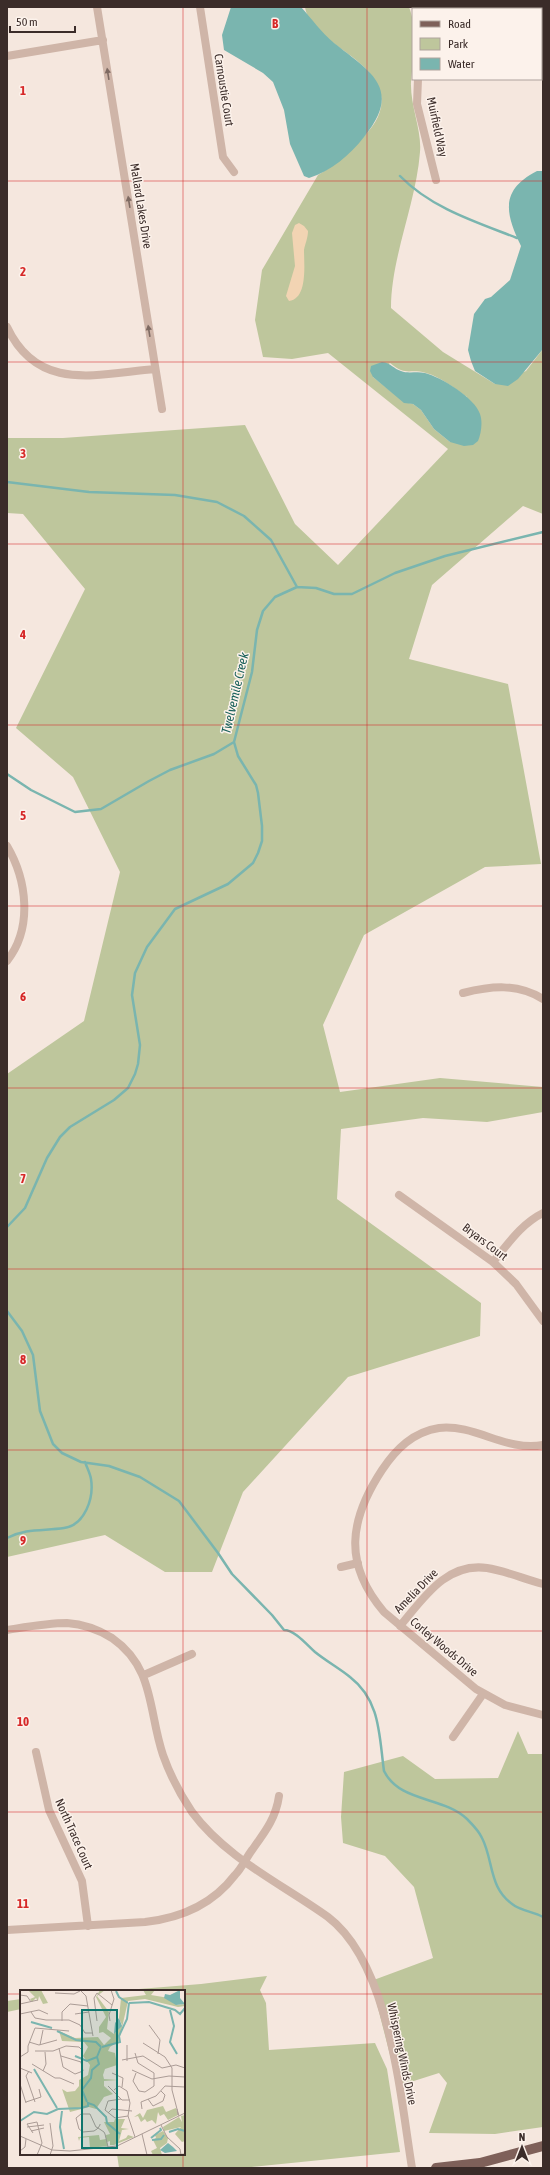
<svg xmlns="http://www.w3.org/2000/svg" width="550" height="2175" font-family="'Asap Condensed',sans-serif">
<rect width="100%" height="100%" fill="#f5e7de"/>
<!-- green -->
<path fill="#bec69c" fill-rule="evenodd" d="M305 7H409C418 30 413 58 411 82 410 105 422 131 420 152 416 204 391 257 391 308L443 352 495 384 526 371 543 349V514L523 506 432 585 409 659 508 684 541 864 485 867 364 935 323 1025 340 1092 440 1078 543 1087V1112L487 1122 423 1118 341 1129 337 1199 481 1303 480 1336 348 1377 243 1492 212 1572H165L105 1535 7 1557V1074L84 1021 120 872 73 777 16 728 85 589 23 514 7 513V438H63L245 425 295 524 338 565 448 449 328 353 292 359 263 357 255 320 262 270 318 175C334 166 347 153 360 140 373 128 384 113 381 95 373 55 310 42 305 7ZM390 363C407 377 409 368 426 373 441 377 454 388 467 397L450 442 434 429 421 410 413 404 404 402 373 377Z
M518 1731 528 1754H543V2127L495 2134 429 2133 447 2083 439 2073 398 2086 371 1981 433 1958 414 1887 385 1856 343 1843 341 1817 344 1772 403 1756 435 1779 498 1778Z
M267 1976 260 1990 266 2003 269 2050 375 2043 387 2069 400 2152 242 2168H119L117 2154H184V1991H114L201 1984Z
M21 1999V2009L7 2012V2001Z"/>
<!-- sand -->
<path fill="#f2d4b3" d="M299 223 304 226 308 231C308 238 305 244 304 250 304 264 308 299 289 301L286 296 295 266 292 233 295 225Z"/>
<!-- water -->
<path fill="#7ab5af" d="M231 7H301C312 19 321 32 334 43 371 72 403 89 364 137 350 155 331 171 309 178L304 176 290 144 284 110 273 82 263 73 224 50 222 35Z
M537 171H543V349L518 379 508 386 495 384 475 371 471 361 468 350 474 314 485 299 491 297 510 280 521 246C505 213 500 190 537 171Z
M382 362C391 363 394 369 401 371 408 374 417 371 425 373 441 377 475 398 480 414 483 422 481 434 478 441L473 445 464 446 450 442 434 429 421 410 413 404 404 403 373 377 370 371 371 366Z"/>
<g fill="none" stroke-linecap="round" stroke-linejoin="round">
<!-- stream -->
<path stroke="#7ab5af" stroke-width="2.5" d="M400 176C431 208 476 222 517 238
M7 482 89 492 175 495 217 502 244 516 271 540 297 587
M7 774 31 790 75 812 101 809 149 781 170 770 214 754 234 742
M7 1227 25 1208 47 1158 60 1137 70 1127 114 1100 128 1088 135 1074 138 1064 140 1045 132 995 135 973 147 947 175 909 228 884 253 863 258 853 262 841V826L258 793 256 785 238 756 234 742 252 672 257 630 263 611 275 597 297 587 316 588 334 594H352L395 573 445 556 543 532
M7 1311 22 1331 33 1355 40 1411 53 1444 62 1453 81 1462 109 1466 140 1477 179 1501 218 1553 232 1574 272 1615 284 1630C295 1630 307 1645 315 1652 326 1661 339 1668 350 1677 381 1701 379 1736 384 1771 400 1803 443 1796 467 1819 472 1824 479 1831 482 1838 494 1861 488 1889 515 1906 523 1911 534 1912 543 1917
M7 1538C26 1528 44 1531 64 1528 85 1525 94 1498 91 1479 90 1473 87 1468 85 1462"/>
<!-- street -->
<path stroke="#cfb5a8" stroke-width="8" d="M97 7 162 409
M200 7 223 157 234 172
M442 9V7
M7 56 103 40
M418 79 417 104 436 180
M7 327C38 393 97 374 155 369
M7 846C27 880 33 928 7 961
M463 993C491 986 517 983 543 999
M399 1195 493 1262 516 1284 543 1321
M493 1262C508 1244 521 1224 543 1213
M543 1445C506 1452 476 1424 439 1428 413 1432 396 1449 382 1470 349 1520 343 1564 384 1612L476 1689 505 1705 543 1715
M341 1567 358 1563
M400 1626C423 1599 446 1562 487 1568 506 1571 524 1579 543 1584
M7 1630C26 1627 47 1623 67 1623 83 1624 99 1630 112 1638 155 1668 148 1711 163 1755 170 1775 180 1794 192 1812 226 1858 282 1884 328 1917 390 1964 400 2095 412 2168
M144 1675 192 1654
M453 1737 483 1694
M36 1752 49 1810 82 1881 88 1926
M7 1930 145 1922C181 1918 213 1904 235 1875 242 1868 246 1858 252 1850 265 1832 276 1818 279 1796"/>
<!-- primary -->
<path stroke="#7e6059" stroke-width="10" d="M436 2168 480 2163 543 2146"/>
</g>
<!-- one-way arrows -->
<defs><path id="oneway-solid" d="M-6-.8H1V-3.2L6.5 0L1 3.2V.8H-6Z"/></defs>
<g fill="#7e6a62">
<use href="#oneway-solid" transform="translate(108 74) rotate(-99)"/>
<use href="#oneway-solid" transform="translate(129 202) rotate(-99)"/>
<use href="#oneway-solid" transform="translate(149 331) rotate(-99)"/>
</g>
<!-- grid -->
<path fill="none" stroke="#d62828" stroke-width="1" stroke-opacity="0.55" d="M183 7V1991M367 7V2168M7 181H543M7 362H543M7 544H543M7 725H543M7 906H543M7 1088H543M7 1269H543M7 1450H543M7 1631H543M7 1812H543M7 1994H21M184 1994H543M183 2154V2168"/>
<g text-anchor="middle" dominant-baseline="central" stroke-width="3" stroke-linejoin="round" paint-order="stroke">
<!-- street labels -->
<g font-size="12" fill="#3b2c29" stroke="#fcf2eb">
<text transform="translate(224 90) rotate(81)">Carnoustie Court</text>
<text transform="translate(437 127) rotate(78)">Muirfield Way</text>
<text transform="translate(141 206) rotate(81)">Mallard Lakes Drive</text>
<text transform="translate(485 1242) rotate(37)">Bryars Court</text>
<text transform="translate(416 1591) rotate(-46)">Amelia Drive</text>
<text transform="translate(444 1647) rotate(40)">Corley Woods Drive</text>
<text transform="translate(74 1834) rotate(66)">North Trace Court</text>
<text transform="translate(402 2054) rotate(78)">Whispering Winds Drive</text>
</g>
<!-- water labels -->
<g font-size="13" font-style="italic" fill="#1a615b" stroke="#fcf2eb">
<text transform="translate(235 693) rotate(-77)">Twelvemile Creek</text>
</g>
</g>
<!-- overview -->
<g transform="translate(20 1990)">
<rect width="165" height="165" fill="#f5e7de"/>
<path d="M8 0H21L28 13 23 14 19 6 18 11 16 8 12 12 10 9 15 7ZM80 0H85L77 6 89 22 87 39 94 44 102 35 99 28 101 8 126 5 123 0H135L131 5 149 8 157 15 165 14V16L158 17 125 9 108 11 99 51 90 57 88 61 95 63 97 75 85 79 83 85 84 89 98 90 84 91V96L93 104 84 107 76 119 69 117 50 122 42 99 47 102 55 101 59 96V90L68 85 70 75 63 66 68 57 64 52 42 51 39 41 55 48 78 47 84 55 91 48 83 42 79 43V37L86 27 76 7ZM143 116 146 122 156 118 158 125 148 130 144 124 140 126 138 122 136 134 132 130 127 132 125 129 121 132 118 126 114 127 120 123 123 128 127 120ZM165 125V151L162 152 155 144 161 137 144 141 143 137 159 127 162 132 161 126ZM95 129H105L101 138 109 139 102 140 99 151 106 148 108 145 114 147 94 155H90V151L87 152 88 156 70 158 69 147 60 148 59 151 58 147 79 145 80 150 86 149V145L90 144 84 132H94ZM143 141 148 148 147 153 140 158 142 165H133L131 161 137 158 133 150 136 148 135 145Z" fill="#bec69c"/>
<path d="M160 0V8L165 14 156 15 144 8 145 4 150 5ZM99 28 102 36 94 44 95 33ZM148 153 153 157 157 161 145 163 140 160Z" fill="#7ab5af"/>
<path fill="none" stroke="#7ab5af" stroke-width="2" d="M96 1 99 7 108 13M109 13 129 12 155 20 160 24 165 18M150 20 154 36 150 52 157 64M11 32 32 38M37 41 56 50 76 52 81 57M82 57 100 52 99 46 107 29 109 13M55 66 67 71 77 67M14 79 37 118M67 112 62 100 71 88 72 80 79 74 77 67 81 57M68 113 74 115 86 127 87 133 100 144M42 121 40 137 44 159M0 131 14 122 27 124 38 119 61 118 68 116V112M149 142 158 139 165 141M131 148 141 140 140 138M132 150 141 149 144 145"/>
<path fill="none" stroke="#ab9c96" stroke-width="1" d="M60 0 66 6 73 46M35 3 54 4 60 1M77 3 74 8 77 31M77 3 92 15M0 5 7 6 11 12M0 14 18 10M11 22 15 28 26 30H49L60 35 65 43H72M0 24 19 20 28 24M55 24 69 22M42 31V22L50 14 68 16M90 31 89 25 94 9 91 0M129 35 140 50 138 64M9 52 19 55 37 50M123 53 145 67 152 78V100L157 119M20 55 23 40M39 58 43 77 55 84 63 81 61 72 41 66M15 61H33L46 56 59 57 62 60M115 63 118 73 134 83V96L125 102 119 101 113 91 116 83M0 67 8 62V56L15 38 49 41M102 70 123 66 142 78 156 75 165 78M107 71V55M12 74 35 88H40L54 94M0 78 12 83M112 80 132 89 149 86 165 87M9 81 6 86 15 112M23 81 26 74 25 62M92 83 103 88 102 97M0 94 6 113M88 96 102 110H110M94 100 99 96 107 101 110 113 108 126 115 147M101 109 88 111 85 120 95 128 108 126M128 109 133 116 143 111 145 105 141 101M6 112 21 107 19 99M122 119 121 112 136 106 145 96 165 97M88 123 92 119 112 121M158 125 157 119 159 126M30 133 33 156 30 165M80 134V135L78 138 77 139 74 141 63 142 59 139 56 128 61 124H70L75 135 76 137 78 138 84 142 85 144 88 157M141 135 147 147 160 159 161 165M7 137 24 135M11 141 24 138M13 143 7 134 17 132 22 153 17 165M122 144 127 165M0 146 32 160M32 160 50 161 97 156 165 123M0 161 5 157 6 149M150 165 165 164"/>
<path fill="#0f766e" fill-opacity="0.15" stroke="#0f766e" stroke-width="2" d="M62 20H97V158H62Z"/>
<rect width="165" height="165" fill="none" stroke="#3b2c29" stroke-width="2"/>
</g>
<g font-size="13" text-anchor="middle" font-weight="bold" fill="#d62828" stroke="#fcf2eb" stroke-width="3" stroke-linejoin="round" paint-order="stroke">
<text x="275" y="28">B</text>
<text x="23" y="95">1</text>
<text x="23" y="276">2</text>
<text x="23" y="458">3</text>
<text x="23" y="639">4</text>
<text x="23" y="820">5</text>
<text x="23" y="1001">6</text>
<text x="23" y="1183">7</text>
<text x="23" y="1364">8</text>
<text x="23" y="1545">9</text>
<text x="23" y="1726">10</text>
<text x="23" y="1908">11</text>
</g>
<!-- border -->
<rect width="550" height="2175" fill="none" stroke="#3b2c29" stroke-width="16"/>
<!-- legend -->
<rect x="412" y="8" width="130" height="72" fill="#fcf2eb" stroke="#afa39d"/>
<rect x="420" y="21" width="20" height="6" fill="#7e6059" stroke="#afa39d"/>
<text x="448" y="28" font-size="12" fill="#3b2c29">Road</text>
<rect x="420" y="38" width="20" height="12" fill="#bec69c" stroke="#afa39d"/>
<text x="448" y="48" font-size="12" fill="#3b2c29">Park</text>
<rect x="420" y="58" width="20" height="12" fill="#7ab5af" stroke="#afa39d"/>
<text x="448" y="68" font-size="12" fill="#3b2c29">Water</text>
<!-- north arrow -->
<g transform="translate(522 2147)" stroke="#fcf2eb" stroke-width="3" paint-order="stroke">
<path d="M0-3L7 15L0 10L-7 15Z" fill="#3b2c29"/>
<text y="-6" font-size="11" font-weight="bold" text-anchor="middle" fill="#3b2c29">N</text>
</g>
<!-- scale -->
<path d="M10 26v6h65v-6" fill="none" stroke="#3b2c29" stroke-width="2"/>
<text x="16" y="26" font-size="12" fill="#3b2c29" stroke="#fcf2eb" stroke-width="3" paint-order="stroke">50 m</text>
</svg>
